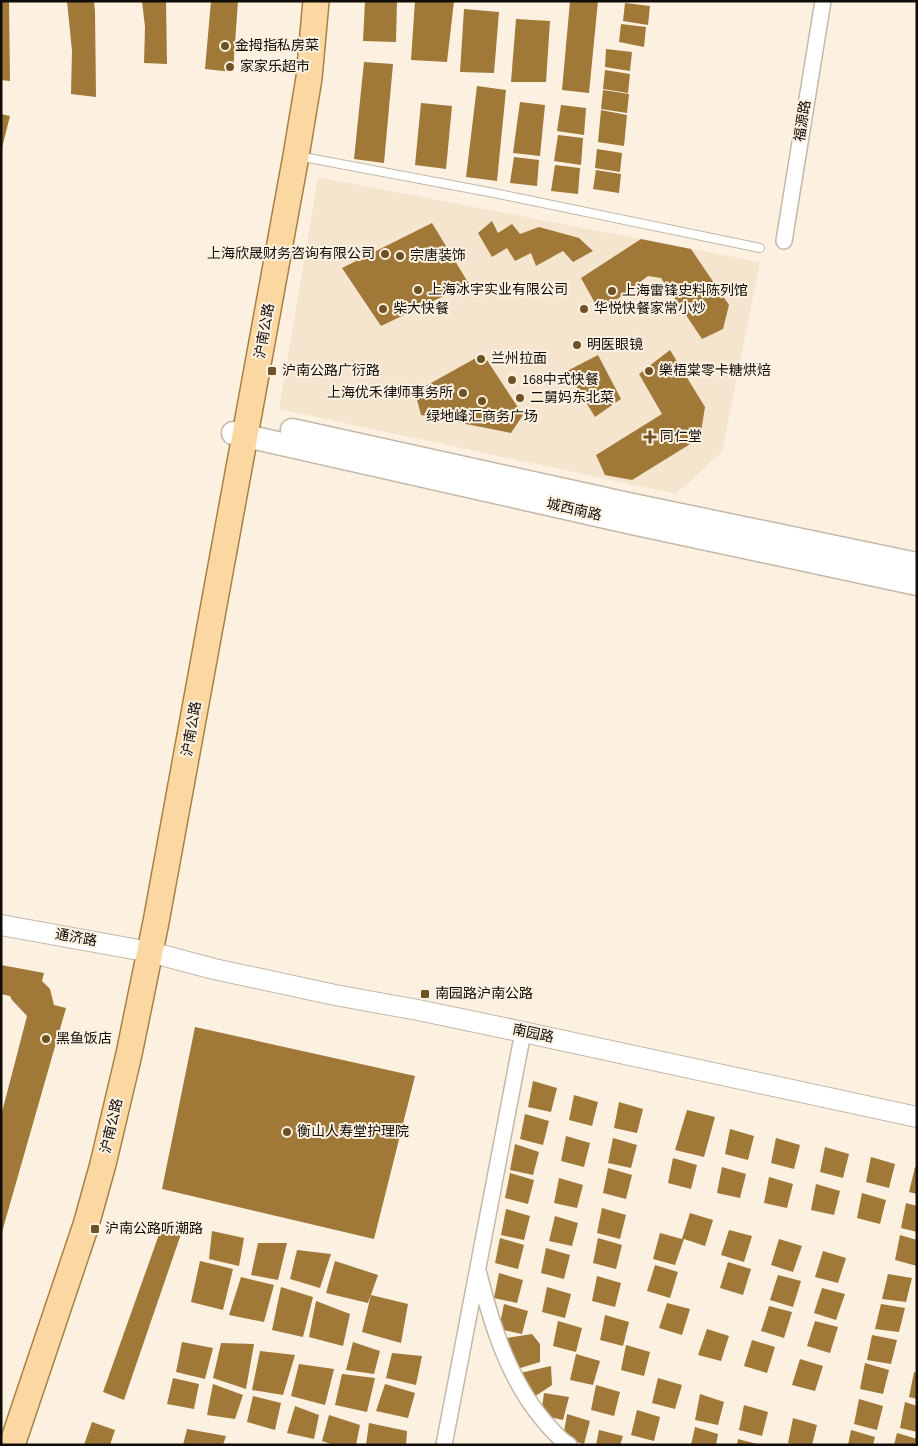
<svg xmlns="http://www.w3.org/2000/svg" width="918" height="1446" font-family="'Source Sans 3','Noto Sans SC',sans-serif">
<rect width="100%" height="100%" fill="#fcf1e1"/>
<!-- built -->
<path fill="#f5e5cf" d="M318 177 760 262 722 452 676 494 279 409Z"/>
<!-- building -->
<path fill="#a07838" d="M1 1H9L10 81 1 80Z
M67 1H94L95 11 96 97 71 94 72 51Z
M142 1H166L167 64 144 63 145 27Z
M211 1H238L233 72 205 69Z
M365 1H397L396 42 363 41Z
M415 1H454L447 62 411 60Z
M570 1H598L589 93 562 90Z
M625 3 650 6 648 25 623 21Z
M464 9 499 12 494 73 460 72Z
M516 19 550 21 546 82H511Z
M621 24 646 27 644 47 619 42Z
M606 49 632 52 630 71 605 67Z
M364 62 393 64 384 163 354 159Z
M605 70 630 74 628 93 603 89Z
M477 86 506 90 497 181 466 177Z
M603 90 629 94 627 113 601 109Z
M520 102 545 105 540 156 513 153Z
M421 103 452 106 446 169 415 165Z
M561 105 586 108 584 135 557 131Z
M601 110 627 115 624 146 598 142Z
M1 114 10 116 2 148 1 147Z
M558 135 583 138 581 165 554 161Z
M597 149 622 153 620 172 595 168Z
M514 157 539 160 537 186 510 183Z
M555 165 580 168 578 194 551 191Z
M596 170 621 174 619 193 593 189Z
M492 221 498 233 512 224 520 234 539 227 579 238 593 251 573 262 563 251 536 266 531 253 515 261 507 248 492 257 478 233Z
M432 223 469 284 381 326 342 268Z
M641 239 691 249 729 305 723 329 702 339 661 278 648 276 600 312 581 278Z
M670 350 705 407 700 438 632 480 605 475 596 455 662 414 639 374Z
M483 354 523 415 511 433 421 415 415 392Z
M598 355 621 399 595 417 567 371Z
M1 965 44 973 42 981 50 989 54 1005 66 1008 2 1232 1 1116 27 1016 12 1000 10 996 1 994Z
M195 1027 415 1076 374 1239 162 1189Z
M533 1081 557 1088 551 1112 528 1107Z
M574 1095 598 1102 592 1126 569 1120Z
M619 1102 643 1109 637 1133 614 1128Z
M687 1110 715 1117 704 1157 675 1150Z
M525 1114 549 1121 543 1145 520 1139Z
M730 1129 754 1136 748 1160 725 1154Z
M566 1136 590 1143 584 1167 561 1161Z
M613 1138 637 1145 631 1168 608 1163Z
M776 1138 800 1145 794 1169 771 1163Z
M515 1144 539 1152 533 1175 510 1170Z
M825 1147 849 1154 843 1178 820 1172Z
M871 1157 895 1164 889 1188 866 1182Z
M673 1158 697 1165 691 1189 668 1183Z
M722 1167 746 1174 740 1198 717 1193Z
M915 1167 917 1168V1194L909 1192Z
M608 1168 632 1175 626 1199 603 1193Z
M510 1173 534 1180 528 1204 505 1198Z
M769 1177 793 1184 787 1208 764 1203Z
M559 1178 583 1185 577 1208 554 1203Z
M816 1184 840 1191 834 1215 811 1210Z
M862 1193 886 1200 880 1224 857 1218Z
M906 1203 917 1206V1232L901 1228Z
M602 1208 626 1215 620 1239 597 1233Z
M506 1209 530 1216 524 1240 501 1235Z
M690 1213 713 1220 705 1246 684 1239 675 1265 653 1259 660 1233 682 1239Z
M555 1216 578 1223 572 1246 549 1241Z
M162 1226 181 1234 124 1400 103 1392Z
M729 1230 752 1236 744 1262 721 1255Z
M212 1231 244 1238 239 1266 209 1259Z
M900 1235 917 1240V1266L895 1260Z
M500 1238 524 1245 518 1269 495 1263Z
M598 1238 622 1245 616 1269 593 1263Z
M779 1239 802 1246 793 1272 771 1265Z
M258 1243H287L278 1280 251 1275Z
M546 1248 570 1255 564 1279 541 1273Z
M297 1250 331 1254 320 1288 290 1279Z
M823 1251 846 1258 838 1283 815 1277Z
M200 1261 233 1269 223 1310 191 1302Z
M335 1261 378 1275 368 1303 326 1293Z
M728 1262 751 1269 743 1295 720 1288Z
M655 1265 678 1272 670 1298 647 1291Z
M499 1273 523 1280 517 1303 494 1298Z
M888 1274 912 1278 906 1302 882 1299Z
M778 1275 801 1281 793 1307 770 1300Z
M597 1276 621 1283 615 1307 592 1301Z
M241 1277 274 1285 264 1322 229 1315Z
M281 1287 313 1297 303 1337 272 1330Z
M547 1287 571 1294 565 1318 542 1312Z
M822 1288 845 1294 836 1320 814 1313Z
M371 1295 408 1304 401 1343 362 1332Z
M316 1301 350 1314 343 1346 309 1337Z
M667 1303 690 1309 682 1335 659 1328Z
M504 1304 528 1311 522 1334 499 1329Z
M881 1304 905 1308 899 1332 875 1329Z
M769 1306 792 1312 784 1338 761 1331Z
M605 1315 629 1322 623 1346 600 1340Z
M558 1321 582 1328 576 1352 553 1346Z
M815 1321 838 1327 830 1353 807 1346Z
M707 1329 729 1336 721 1361 698 1355Z
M532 1334 540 1344V1362L517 1369 506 1338Z
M872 1335 897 1340 891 1364 867 1360Z
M752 1340 775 1347 767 1373 744 1366Z
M182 1342 213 1348 205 1379 176 1372Z
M353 1342 380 1351 374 1374 346 1370Z
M221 1343 254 1344 246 1389 213 1378Z
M626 1345 650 1352 644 1376 621 1370Z
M260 1351 295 1355 283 1395 252 1390Z
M392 1353 422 1356 416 1385 386 1378Z
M576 1354 600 1361 593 1385 570 1380Z
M800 1359 823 1366 815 1391 792 1385Z
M865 1363 889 1370 883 1394 860 1389Z
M299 1364 334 1369 325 1405 291 1396Z
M551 1366 552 1385 534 1397 520 1373Z
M914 1372 917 1373V1399L909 1397Z
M342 1374 375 1378 367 1412 335 1405Z
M173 1378 199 1384 194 1409 167 1404Z
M658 1378 682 1385 675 1409 652 1403Z
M213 1384 243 1395 235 1419 207 1415Z
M385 1384 415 1393 408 1418 376 1411Z
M596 1385 620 1392 614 1416 591 1410Z
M544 1393 569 1397 563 1420 541 1415Z
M700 1394 724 1402 718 1425 695 1420Z
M253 1396 281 1403 275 1430 247 1422Z
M859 1399 883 1406 877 1430 854 1424Z
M905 1402 917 1406V1432L900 1428Z
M744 1405 768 1412 762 1436 739 1430Z
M295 1406 319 1415 314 1439 287 1433Z
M637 1410 660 1417 654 1441 631 1435Z
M567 1414 590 1421 584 1444 563 1438Z
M329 1415 360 1425 356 1445H334L322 1441Z
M793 1418 817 1425 812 1445H795L788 1443Z
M92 1422 115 1430 110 1445H84Z
M369 1423 407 1431 406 1445H366Z
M695 1427 718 1434 716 1445H691Z
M187 1429 226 1436 223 1445H183Z
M599 1430 623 1436 620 1445H596Z
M851 1430 875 1437 873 1445H848Z
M897 1433 917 1439V1445H894Z
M738 1439 757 1444V1445H737Z"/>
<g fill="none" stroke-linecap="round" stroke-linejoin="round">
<defs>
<path id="service" d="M298 156 494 193 760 248"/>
<path id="minor" d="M784 241 823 1
M479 1274C492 1326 509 1380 544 1421 552 1430 559 1439 569 1445
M444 1445 523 1032"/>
<path id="tertiary" d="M1 925 150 952 214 969 335 995 418 1010 523 1032 917 1117"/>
<path id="secondary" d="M292 430 628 504 917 564
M233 433 632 523 917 584"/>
<path id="primary" d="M12 1445 86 1225 103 1164 129 1054 156 922 296 156 309 78 316 1"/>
</defs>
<!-- service casing -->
<use href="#service" stroke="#c3b8a9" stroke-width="10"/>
<!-- minor casing -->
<use href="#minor" stroke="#c3b8a9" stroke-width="18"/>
<!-- tertiary casing -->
<use href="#tertiary" stroke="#c3b8a9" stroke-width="22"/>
<!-- secondary casing -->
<use href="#secondary" stroke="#c3b8a9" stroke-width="25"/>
<!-- primary casing -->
<use href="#primary" stroke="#a78043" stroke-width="28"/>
<!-- service -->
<use href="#service" stroke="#fff" stroke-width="8"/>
<!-- minor -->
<use href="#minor" stroke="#fff" stroke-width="15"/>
<!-- tertiary -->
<use href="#tertiary" stroke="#fff" stroke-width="20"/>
<!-- secondary -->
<use href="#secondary" stroke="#fff" stroke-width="22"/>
<!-- primary -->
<use href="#primary" stroke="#fbd8a2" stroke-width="25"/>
</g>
<!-- markers -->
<g fill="#6e5225" stroke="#fcf1e1" stroke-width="2">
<circle cx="225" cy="46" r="5"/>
<circle cx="230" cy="67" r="5"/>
<circle cx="385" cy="254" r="5"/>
<circle cx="400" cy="256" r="5"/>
<circle cx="418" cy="290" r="5"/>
<circle cx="612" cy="291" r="5"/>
<circle cx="383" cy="309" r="5"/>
<circle cx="584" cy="309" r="5"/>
<circle cx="577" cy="345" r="5"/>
<circle cx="481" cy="359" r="5"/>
<rect x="267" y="366" width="10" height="10" rx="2.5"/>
<circle cx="649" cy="371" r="5"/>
<circle cx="512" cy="380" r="5"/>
<circle cx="463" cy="393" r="5"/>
<circle cx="520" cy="398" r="5"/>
<circle cx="482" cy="401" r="5"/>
<path d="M647.5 429.5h5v5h5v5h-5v5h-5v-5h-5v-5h5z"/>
<rect x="420" y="989" width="10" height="10" rx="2.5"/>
<circle cx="46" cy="1039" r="5"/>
<circle cx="287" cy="1132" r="5"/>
<rect x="90" y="1224" width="10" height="10" rx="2.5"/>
</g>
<g text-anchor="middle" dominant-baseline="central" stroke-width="4" stroke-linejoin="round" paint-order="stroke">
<!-- poi labels -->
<g font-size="14" fill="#100c07" stroke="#fcf1e1" text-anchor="start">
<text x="235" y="46">金拇指私房菜</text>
<text x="240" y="67">家家乐超市</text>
<text x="375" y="254" text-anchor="end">上海欣晟财务咨询有限公司</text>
<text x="410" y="256">宗唐装饰</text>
<text x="428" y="290">上海冰宇实业有限公司</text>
<text x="622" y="291">上海雷锋史料陈列馆</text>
<text x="393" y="309">柴大快餐</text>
<text x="594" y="309">华悦快餐家常小炒</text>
<text x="587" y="345">明医眼镜</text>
<text x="491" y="359">兰州拉面</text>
<text x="282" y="371">沪南公路广衍路</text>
<text x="659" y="371">樂梧棠零卡糖烘焙</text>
<text x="522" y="380">168中式快餐</text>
<text x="453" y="393" text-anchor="end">上海优禾律师事务所</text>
<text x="530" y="398">二舅妈东北菜</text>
<text x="482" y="417" text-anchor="middle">绿地峰汇商务广场</text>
<text x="660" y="437">同仁堂</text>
<text x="435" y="994">南园路沪南公路</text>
<text x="56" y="1039">黑鱼饭店</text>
<text x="297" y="1132">衡山人寿堂护理院</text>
<text x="105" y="1229">沪南公路听潮路</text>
</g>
<!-- street labels -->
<g font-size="14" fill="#100c07" stroke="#fcf1e1">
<text transform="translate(803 121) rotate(-81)">福源路</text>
<text transform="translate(265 331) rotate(-80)">沪南公路</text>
<text transform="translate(574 510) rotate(13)">城西南路</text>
<text transform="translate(192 729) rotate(-80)">沪南公路</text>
<text transform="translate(76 938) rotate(10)">通济路</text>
<text transform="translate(533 1034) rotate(12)">南园路</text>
<text transform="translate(112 1126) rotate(-77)">沪南公路</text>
</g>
</g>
<!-- border -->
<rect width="918" height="1446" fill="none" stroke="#100c07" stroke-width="5"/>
</svg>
